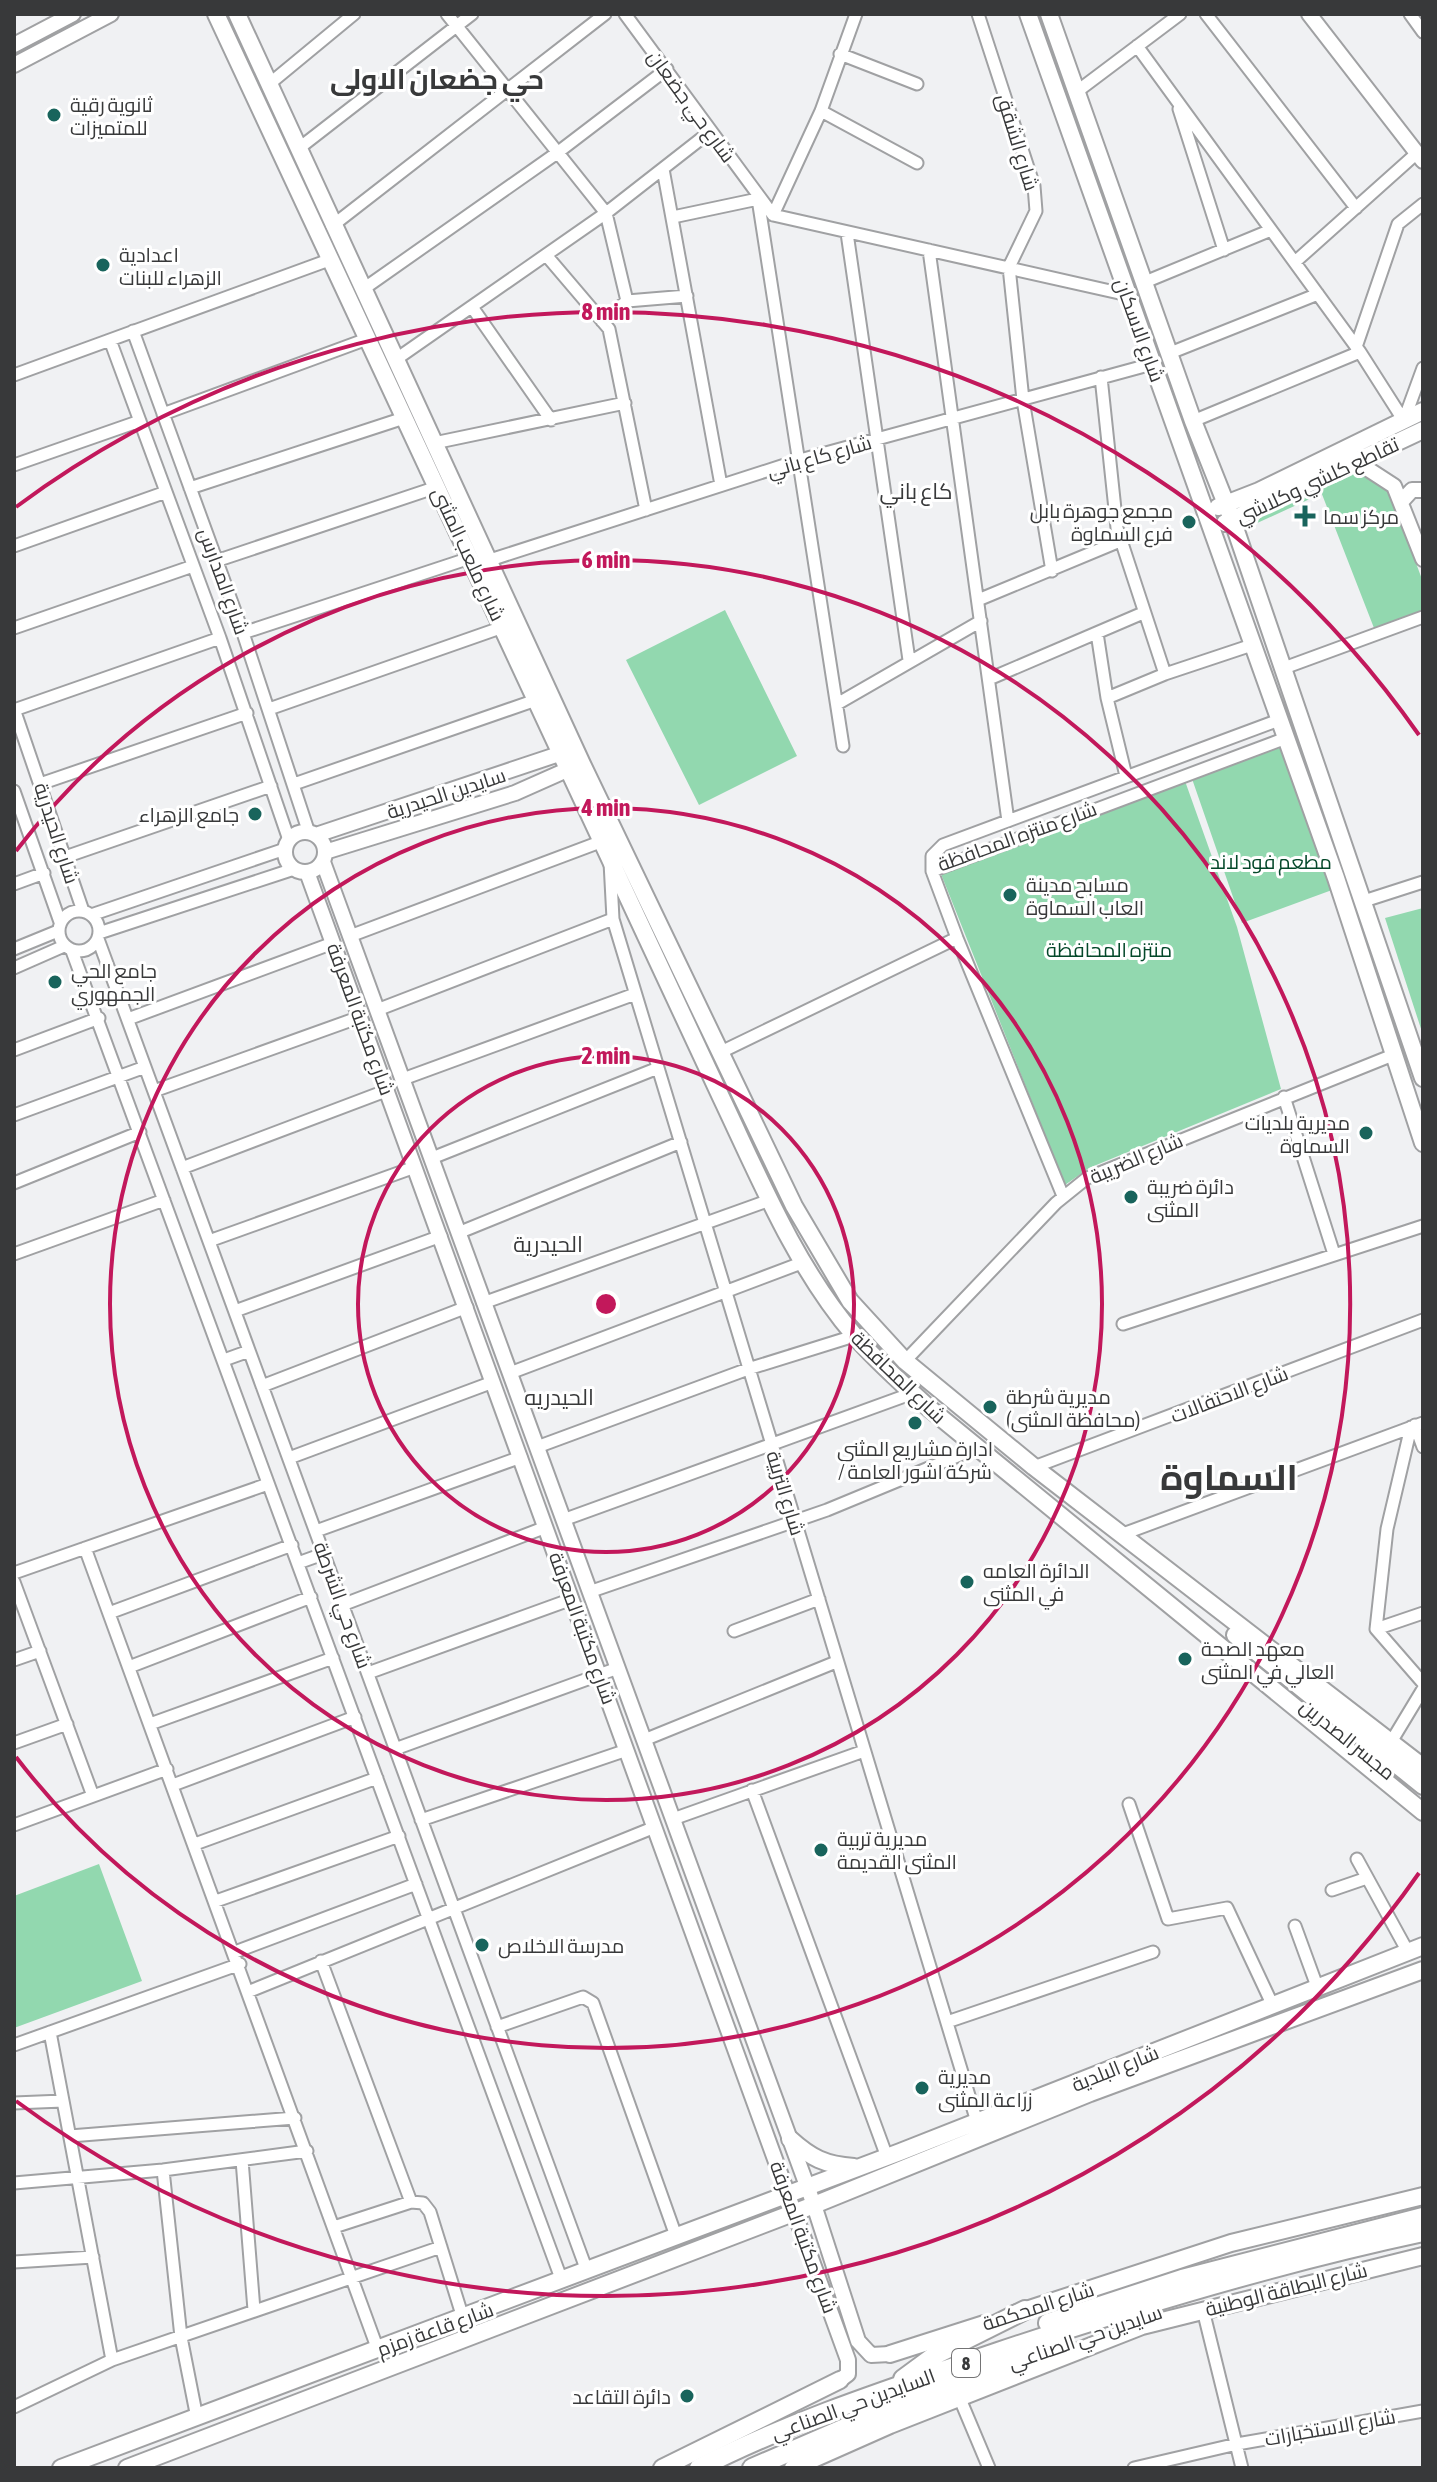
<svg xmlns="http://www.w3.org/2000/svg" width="1437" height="2482" font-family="'Asap Condensed',Cairo,sans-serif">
<rect width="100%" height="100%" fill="#f0f1f3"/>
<!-- green -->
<path fill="#92d8af" d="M1353 467 1389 490 1423 582V610L1374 628 1318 484Z
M1312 486V498L1255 524 1270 507Z
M725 610 797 756 699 805 626 660Z
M1280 748 1332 890 1242 923 1190 773Z
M1185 781 1237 927 1281 1089 1089 1168 1065 1185 941 874Z
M1423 908V1035L1385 918Z
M99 1864 142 1981 14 2028V1896Z"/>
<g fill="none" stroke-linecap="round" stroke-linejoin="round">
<defs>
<path id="minor" d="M447 14 606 213 627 301
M625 14 773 215 1128 295
M978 14 1034 186 1036 211 1009 267 1023 400 1052 571
M1206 14 1356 208
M1410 14 1423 32
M1137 46 1360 352 1404 421
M840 54 917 84
M268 85 354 14
M1075 93 1180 14
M1179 109 1224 250
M821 111 917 163
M298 149 472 14
M663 169 721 485
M758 199 843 746
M773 215 821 111 856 14
M673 217 758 199
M332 226 605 14
M847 233 909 660
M929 250 1008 821
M546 255 609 329 646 510
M1295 262 1417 153
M1145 282 1271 230
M362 290 557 153 667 69
M472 307 551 420
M602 321 627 301 687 296
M133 331 243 633 309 833
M110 340 220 638 289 840
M1356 347 1398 224 1423 204
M1170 353 1318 294
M395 360 606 213 711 131
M14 375 329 260
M1101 377 1117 528 1165 674
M163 414 367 339
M1404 420 1423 368
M1193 421 1360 352
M434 443 625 403
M14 465 140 421
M190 488 404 418
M14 546 166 492
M490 560 800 460 1152 364
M216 561 437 487
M978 600 1120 541
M14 628 193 566
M243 633 470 558
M1097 633 1107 698 1126 776
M1284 668 1423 617
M989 679 1143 613
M1107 698 1165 674 1252 645
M837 704 981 621
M14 709 83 911
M269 709 503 627
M14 710 220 638
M40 784 247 713
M294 784 536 700
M14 791 60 922
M65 857 271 786
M610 862 613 919 977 2122
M932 871 1286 738
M14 884 44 873
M1364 901 1423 882
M59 931a20 20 0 1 1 40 0a20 20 0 1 1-40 0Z
M91 915 285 849
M99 933 294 869
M350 936 600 842
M98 939 587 2271
M14 949 58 931
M72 951 562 2281
M14 968 64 946
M377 1010 613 919
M128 1019 333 943
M14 1050 99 1018
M721 1052 957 938
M403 1079 635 994
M154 1091 360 1017
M1284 1097 1334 1254
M14 1115 145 1067
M432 1158 658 1068
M182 1168 388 1090
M14 1183 140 1132
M1063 1196 957 938 932 871V856L943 845 1279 720
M458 1233 681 1142
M209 1241 415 1167
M14 1254 164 1200
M483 1303 770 1200
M235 1311 441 1236
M1123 1324 1423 1226
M224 1360 249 1351
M905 1361 1056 1203 1087 1178 1393 1055
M510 1373 804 1262
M262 1386 467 1307
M1415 1425 1423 1447
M1411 1427 1387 1529 1376 1629 1423 1683
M537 1447 748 1369 854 1336
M289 1458 493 1382
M1034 1467 1423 1320
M563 1520 913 1393
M316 1531 521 1457
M1123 1534 1423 1423
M85 1548 378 2350
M298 1563 323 1554
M14 1573 268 1484
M14 1582 93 1796
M589 1592 827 1510 977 1448
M342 1605 546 1527
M109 1613 292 1545
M1376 1629 1423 1613
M734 1631 819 1599
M14 1660 40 1651
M129 1667 311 1597
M368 1673 572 1599
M150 1724 333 1658
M644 1740 836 1662
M1391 1742 1423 1689
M14 1743 67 1724
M395 1749 618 1668
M173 1785 355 1717
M752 1790 887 2157
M1129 1804 1168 1919 1227 1908 1273 2006
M673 1819 864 1751
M421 1820 627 1750
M14 1825 167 1769
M195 1844 377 1778
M1357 1859 1408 1952
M1332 1890 1367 1878
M216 1901 399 1836
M1295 1926 1318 1989
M235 1952 416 1884
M321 1961 411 2202
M250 1991 655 1827
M947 2022 1153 1952
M497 2027 583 1997 593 2003 676 2236
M50 2032 112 2360
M14 2045 240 1964
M14 2103 63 2101
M70 2136 295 2118
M242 2160 254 2310
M163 2170 181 2337 197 2418
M14 2183 163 2170 307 2151
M334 2227 411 2202 423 2203 430 2212 463 2318
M14 2262 93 2257
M1203 2310 1242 2468
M960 2399 989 2468
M14 2407 112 2360 441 2247
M1134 2468 1237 2444 1423 2411"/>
<path id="tertiary" d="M1309 14 1423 161
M14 45 73 14
M14 65 111 14
M1354 460 1394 486 1423 559
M1401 502 1412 490H1423
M285 852a20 20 0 1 1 40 0a20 20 0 1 1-40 0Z
M316 835 571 750
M325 852 515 793 578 765
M323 862 814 2205 858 2341 871 2355 890 2354
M307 872 848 2360V2374L840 2380"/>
<path id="secondary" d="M216 14 720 1095C759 1177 795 1266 854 1335 877 1362 903 1384 929 1408L1423 1812
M237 14 582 764 794 1206 850 1301 905 1361 1034 1467 1423 1767
M1028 14 1336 878 1423 1143
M1049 14 1193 421 1232 519 1423 1078
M1218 507 1259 491 1423 411
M1225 523 1423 430
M1235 1635 1423 1786
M790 2139C811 2158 825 2165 854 2167
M1014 2314 1231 2243 1423 2196
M890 2354 984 2324
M61 2468 900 2152 1423 1946
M127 2468 814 2205 1090 2093 1423 1970
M662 2468 840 2380
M793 2468 890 2425 1142 2326 1423 2256"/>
<path id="trunk" d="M1048 2323 1182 2279 1423 2217
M903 2379 937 2354 1025 2310
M699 2468C795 2419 896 2387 998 2352 1138 2305 1278 2263 1423 2232
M752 2468 912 2399 1058 2345"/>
</defs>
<!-- minor casing -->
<use href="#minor" stroke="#a0a1a3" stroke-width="15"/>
<!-- tertiary casing -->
<use href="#tertiary" stroke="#a0a1a3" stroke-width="18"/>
<!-- secondary casing -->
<use href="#secondary" stroke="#a0a1a3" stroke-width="20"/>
<!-- trunk casing -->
<use href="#trunk" stroke="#a0a1a3" stroke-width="22"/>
<!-- minor -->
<use href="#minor" stroke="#fff" stroke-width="11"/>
<!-- tertiary -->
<use href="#tertiary" stroke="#fff" stroke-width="14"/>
<!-- secondary -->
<use href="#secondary" stroke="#fff" stroke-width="16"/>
<!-- trunk -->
<use href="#trunk" stroke="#fff" stroke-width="18"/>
</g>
<!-- distance rings -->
<g fill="none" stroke="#c2185b" stroke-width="4">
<circle cx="606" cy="1304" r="248"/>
<circle cx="606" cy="1304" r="496"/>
<path d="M16 851A744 744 0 1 1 16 1757"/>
<path d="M1419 1873A992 992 0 0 1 16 2101M16 507A992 992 0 0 1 1419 735"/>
</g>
<!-- markers -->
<g fill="#19645c" stroke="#fff" stroke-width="3">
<circle cx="54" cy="115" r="8"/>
<circle cx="103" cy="265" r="8"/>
<path d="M1301 504h8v8h8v8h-8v8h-8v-8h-8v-8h8z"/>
<circle cx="1189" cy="522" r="8"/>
<circle cx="255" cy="814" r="8"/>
<circle cx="1010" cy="895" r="8"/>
<circle cx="55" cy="982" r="8"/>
<circle cx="1366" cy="1133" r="8"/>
<circle cx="1131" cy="1197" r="8"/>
<circle cx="990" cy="1407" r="8"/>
<circle cx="915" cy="1423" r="8"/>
<circle cx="967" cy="1582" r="8"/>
<circle cx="1185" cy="1659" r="8"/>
<circle cx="821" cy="1850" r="8"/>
<circle cx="482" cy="1945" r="8"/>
<circle cx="922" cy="2088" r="8"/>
<circle cx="687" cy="2396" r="8"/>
</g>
<g text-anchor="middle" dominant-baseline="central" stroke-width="6" stroke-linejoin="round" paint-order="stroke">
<!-- shield labels -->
<rect fill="#fff" stroke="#747475" stroke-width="2" x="952" y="2349" width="28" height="28" rx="6"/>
<g font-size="18" font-weight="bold" fill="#38393a">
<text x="966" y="2363">8</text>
</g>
<!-- poi labels -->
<g font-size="20" fill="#38393a" stroke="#fff" text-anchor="start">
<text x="70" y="104">ثانوية رقية<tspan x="70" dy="23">للمتميزات</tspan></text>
<text x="119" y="254">اعدادية<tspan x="119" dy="23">الزهراء للبنات</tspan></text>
<text x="1173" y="510" text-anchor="end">مجمع جوهرة بابل<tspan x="1173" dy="23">فرع السماوة</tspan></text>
<text x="1323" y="516">مركز سما</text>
<text x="239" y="814" text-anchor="end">جامع الزهراء</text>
<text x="1026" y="884">مسابح مدينة<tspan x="1026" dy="23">العاب السماوة</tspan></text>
<text x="71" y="970">جامع الحي<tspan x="71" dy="23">الجمهوري</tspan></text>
<text x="1350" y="1122" text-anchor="end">مديرية بلديات<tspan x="1350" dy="23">السماوة</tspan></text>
<text x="1147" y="1186">دائرة ضريبة<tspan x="1147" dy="23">المثنى</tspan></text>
<text x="1006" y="1396">مديرية شرطة<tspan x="1006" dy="23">(محافظة المثنى)</tspan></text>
<text x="915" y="1448" text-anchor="middle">ادارة مشاريع المثنى<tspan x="915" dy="23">/ شركة اشور العامة</tspan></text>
<text x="983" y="1570">الدائرة العامه<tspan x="983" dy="23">في المثنى</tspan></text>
<text x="1201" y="1648">معهد الصحة<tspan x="1201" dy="23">العالي في المثنى</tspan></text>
<text x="837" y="1838">مديرية تربية<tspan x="837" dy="23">المثنى القديمة</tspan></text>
<text x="498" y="1945">مدرسة الاخلاص</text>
<text x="938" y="2076">مديرية<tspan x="938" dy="23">زراعة المثنى</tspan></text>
<text x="671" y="2396" text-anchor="end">دائرة التقاعد</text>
</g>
<!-- street labels -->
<g font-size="20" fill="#38393a" stroke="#fff">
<text transform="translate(692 106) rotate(54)">شارع حي جضعان</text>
<text transform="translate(1018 142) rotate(73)">شارع الشقق</text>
<text transform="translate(1140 330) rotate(70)">شارع الاسكان</text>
<text transform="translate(819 456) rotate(-16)">شارع كاع باني</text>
<text transform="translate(1317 480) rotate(-25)">تقاطع كلشي وكلاشي</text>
<text transform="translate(469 554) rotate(65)">شارع ملعب المثنى</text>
<text transform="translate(224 581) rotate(70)">شارع المدارس</text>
<text transform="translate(446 793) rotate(-18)">سايدين الحيدرية</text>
<text transform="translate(57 833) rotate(72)">شارع الحيدرية</text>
<text transform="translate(1017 836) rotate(-20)">شارع منتزه المحافظة</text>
<text transform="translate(361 1019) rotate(70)">شارع مكتبة المعرفة</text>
<text transform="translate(1136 1158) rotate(-23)">شارع الضريبة</text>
<text transform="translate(899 1377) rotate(44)">شارع المحافظة</text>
<text transform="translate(1229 1394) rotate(-21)">شارع الاحتفالات</text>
<text transform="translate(786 1493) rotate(73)">شارع التربية</text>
<text transform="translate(343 1605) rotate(70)">شارع حي الشرطة</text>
<text transform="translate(583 1628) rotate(70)">شارع مكتبة المعرفة</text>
<text transform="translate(1348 1739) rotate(39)">مجسر الصدرين</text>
<text transform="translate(1115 2068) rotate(-22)">شارع البلدية</text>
<text transform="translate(804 2237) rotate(70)">شارع مكتبة المعرفة</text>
<text transform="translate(1286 2289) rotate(-14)">شارع البطاقة الوطنية</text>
<text transform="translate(1038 2306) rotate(-18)">شارع المحكمة</text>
<text transform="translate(435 2329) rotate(-20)">شارع قاعة زمزم</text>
<text transform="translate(1085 2337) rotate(-19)">سايدين حي الصناعي</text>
<text transform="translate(853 2404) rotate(-20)">السايدين حي الصناعي</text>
<text transform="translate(1330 2427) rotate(-10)">شارع الاستخبارات</text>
</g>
<!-- park labels -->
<g font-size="20" fill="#04482a" stroke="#fff">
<text x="1271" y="861">مطعم فود لاند</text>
<text x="1109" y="949">منتزه المحافظة</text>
</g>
<!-- neighbourhood labels -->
<g font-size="22" fill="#38393a" stroke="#fff">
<text x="916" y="491">كاع باني</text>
<text x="548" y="1244">الحيدرية</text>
<text x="559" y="1397">الحيدريه</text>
</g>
<!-- district labels -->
<g font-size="28" font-weight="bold" fill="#38393a" stroke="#fff">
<text x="437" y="79">حي جضعان الاولى</text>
</g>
<!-- town labels -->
<g font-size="36" font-weight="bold" fill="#38393a" stroke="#fff">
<text x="1229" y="1477">السماوة</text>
</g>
</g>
<circle cx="606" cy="1304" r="12" fill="#c2185b" stroke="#fff" stroke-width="4"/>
<g font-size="24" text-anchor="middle" font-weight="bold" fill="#c2185b" stroke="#fff" stroke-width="6" stroke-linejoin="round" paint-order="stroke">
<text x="606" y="320">8 min</text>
<text x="606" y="568">6 min</text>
<text x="606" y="816">4 min</text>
<text x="606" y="1064">2 min</text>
</g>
<!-- border -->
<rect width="1437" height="2482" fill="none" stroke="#38393a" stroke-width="32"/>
</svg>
